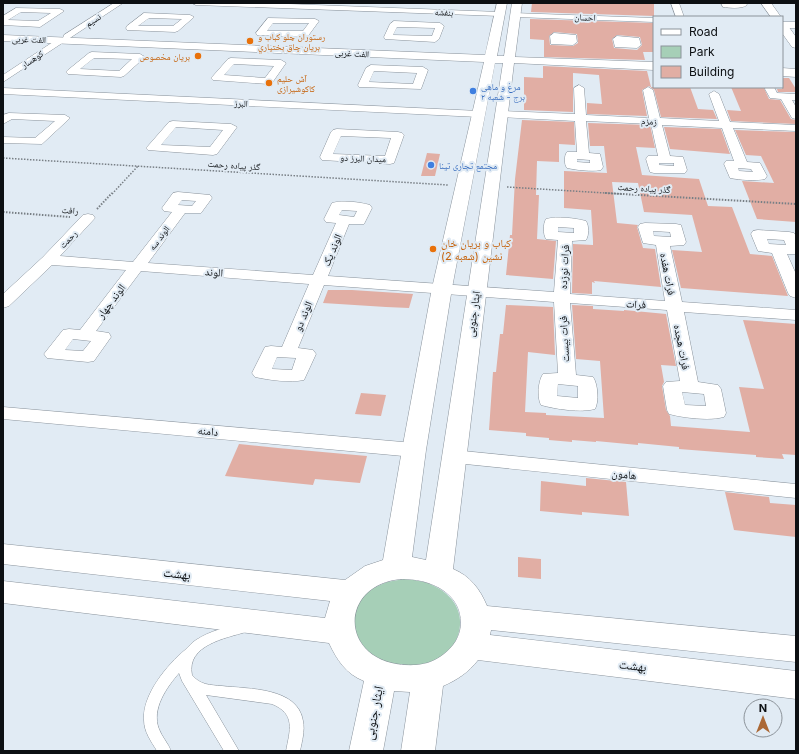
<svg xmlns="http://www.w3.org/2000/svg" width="799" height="754" font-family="Inter,'Noto Naskh Arabic',sans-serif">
<rect width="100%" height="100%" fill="#e1ebf4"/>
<!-- green -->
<path fill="#a6cfb7" d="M404 579C415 580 426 581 436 587 477 608 462 659 420 666 414 667 407 665 401 664 396 664 388 665 383 663 376 660 363 647 357 642L353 613 360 600 371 589 387 582Z"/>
<!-- building -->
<path fill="#e1aea4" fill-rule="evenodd" d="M532 3H654V16L531 12Z
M530 19 654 23V52H643L645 60 544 57V40L530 39ZM554 32 577 34 578 43 573 46 550 45 549 36ZM617 35 640 37 642 45 637 50 614 48 612 39Z
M543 66 647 71 651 87H690L698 109 713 110 717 119 661 117 654 90 649 86 642 90 647 116 587 114V103L602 104 599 75 573 73V112L524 110V77L543 78Z
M782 78H789L796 89V92H778L777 89H782Z
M731 87 764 88 769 99 780 100 791 119 796 120V124L731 121 727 110 741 111Z
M522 120 574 122 575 145 559 144V162L537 161 536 195H539L537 239 556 241 553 279 506 275 510 235H512L515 179Z
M588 123 650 125 655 148 636 147 642 175 699 179 708 206 732 207 750 254 772 256 788 296 681 288 672 250 702 252 692 215 644 212 638 183 612 182 617 223 638 225 637 227 643 248 655 249 661 287 594 281 595 283 592 282V294L572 293 573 244 593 245V241L591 210 564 208V171L607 173 604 146H590Z
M664 127 721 129 730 154 670 149Z
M735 130 796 132V222L757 219 742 181 774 183 761 156 746 155Z
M427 153 440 154 435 176H421Z
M328 290H352L413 294 409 308 386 307 323 303Z
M506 305 553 307 555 355 528 352 525 412 546 413V415L604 418 600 361 576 359 572 305 593 306V309L624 311V310L666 314 676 366 661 365 664 382 662 386 666 410 670 416 671 426 750 432 739 387 764 389 743 320 796 324V455L782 454 784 459 756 457V455L679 449V447L638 443V445L596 441V442L572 440V442L549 440V438L526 436V433L489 430 493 372H496L500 334H503Z
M361 393 386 395 381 416 355 414Z
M239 444 278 448 367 456 360 483 315 479 313 485 225 476Z
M586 478 626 482 629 516 582 512V515L540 511 541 481 586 486Z
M725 492 769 497 770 503 796 505V537L734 530Z
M518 557 541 559V579L518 577Z"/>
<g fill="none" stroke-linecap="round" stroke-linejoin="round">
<defs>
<path id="lane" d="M242 623 246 624 248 628 246 632C226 638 186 645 192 675 200 685 210 685 222 686 248 689 298 687 303 721 305 731 302 741 300 751H286C290 730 296 714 272 704L206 695 239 751H224L182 681 179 673C167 687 151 709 159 729 162 737 168 743 171 751H157C151 741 144 732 144 720 142 695 167 665 185 650 189 647 191 643 196 640 210 631 226 627 242 623Z"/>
<path id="street" d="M114 3H123L3 82V75L59 38H63L64 35Z
M192 3H262L500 12 504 14 500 16 196 5Z
M671 3H679L684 17H676Z
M721 3H746L747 5C742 9 730 8 723 7Z
M16 8 60 9 64 11 40 27 3 25V16ZM21 12 51 13 38 21 8 20Z
M144 13 190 15 194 17 178 31 175 32 127 30 126 28 127 26ZM149 18 182 19 173 26H138Z
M513 13 654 18V22L516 17H513Z
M268 18 315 19 319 21 308 36 305 37 257 35 256 33ZM273 23H309L303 31H267Z
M394 21 440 23 444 26 439 39 435 42 385 39 384 37 390 24ZM397 27 435 28 432 36 393 35Z
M782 22H796V28H782Z
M554 33 576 35 577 42 573 45 551 44 550 36Z
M617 36 639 38 641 45 637 48 615 47 613 39Z
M92 52 140 54 145 57 124 76 121 77 68 74 66 72 68 70 89 53ZM94 58 132 59 119 71 80 69Z
M231 58 281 60 286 63 272 83 268 84 213 80 211 78 213 76 228 59ZM234 64 274 66 265 78 224 75Z
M371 65 423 67 428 70 421 89 359 87 358 85 366 68ZM374 71 417 73 413 84 369 82Z
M579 85 584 88 586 115 649 118 643 90 648 87 653 90 660 118 719 121 709 94 714 91 719 94 730 122 796 125V131L733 128 747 162 760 163 767 176 765 179C755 181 740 180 730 178L724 164 726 161H734L722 128 662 125 670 156 683 157 687 170 685 173H654L650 172 646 159 648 156H658L651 124 586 121 589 153 600 154 603 167 601 170C591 172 577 170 567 168 564 164 564 156 567 152H577L575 121 501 117 496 114 501 111 575 114 574 88ZM577 159 590 160V163L577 162ZM659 163H674V166L659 165ZM738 168 751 169 753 172 739 171Z
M766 87H774L777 93 796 94V100H792L796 107V119L792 118 781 99 770 98 765 89Z
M3 88 479 111 484 114 479 117 3 94Z
M9 113 65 115 70 118 42 144 3 143V137L35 138 55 121 12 119 3 124V115Z
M173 121 231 124 237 127 217 154 213 155 148 150 146 148 148 146 169 122ZM176 127 223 130 210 147 161 145Z
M337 129 398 132 402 133 404 135 394 163 390 164 322 160 320 157 331 132 333 130ZM341 136 391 138 385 156 333 154Z
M178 192 210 195 212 198 201 213H185L148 263 313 275 336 223 326 222 324 219 332 203C343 200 359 202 370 205L372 208 364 224H349L328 276 554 292 558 240 546 239C543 234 543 224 546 219 558 216 574 218 586 221 589 226 589 235 586 240L572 241 570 294 665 301 656 245 643 243 638 227 640 224 645 223 676 224 681 225 686 242 684 245 670 246 682 302 796 310V320L684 312 698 382 718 385 721 389 726 413 724 417C710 421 684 418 669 414L667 410 663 386 666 382 680 381 667 310 570 303 576 375 593 377C598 384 599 402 595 409 581 413 555 409 541 405 537 398 538 381 543 374L558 373 554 302 324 285 298 348 313 350 316 354 304 380C290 383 269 380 255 377L252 373 265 347 271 346 282 347 309 284 141 271 96 331 109 333 111 337 94 361 88 362 47 358 44 354 63 330 69 329 80 330 126 270 52 265 9 306 3 308V294L43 257 83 215 88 214 93 215 95 218 60 256 133 262 172 212 164 211 162 208 173 193ZM182 200 196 201 192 206 178 205ZM342 210 357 211 354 217 339 215ZM558 227 574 228V233L558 232ZM653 231 670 232 671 237 654 236ZM73 339 91 341 83 351 65 350ZM277 357 296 358 292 370 272 369ZM558 384 578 386V398L557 396ZM682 392 704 394 706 406 685 405Z
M758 230 789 232 794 233 796 236V254H787L796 274V298L790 296 788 293 772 253 758 251 751 234 753 231ZM767 239 784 240 786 245 769 244Z
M3 407 414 443 421 445 424 450 421 455 414 457 3 419Z
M453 450 796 484V498L446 462 443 457 446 452Z"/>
<path id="secondary" d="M497 3H507L497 56H504L512 3H522L515 57 654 62V70L514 63 453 569C470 576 480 589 487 606L796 636V662L491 630 490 635 796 671V699L478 660C469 672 457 680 443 686L435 751H401L410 692 394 691 383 751H349L364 681C346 674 337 660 329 643L3 603V581L325 618 330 601 3 564V544L345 580 365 566 383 560 402 450 432 288 484 62 3 41V35L485 55ZM495 63H503L426 560 412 557 426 450 452 288ZM401 579C428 578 462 592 461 624 460 637 454 646 444 654 435 661 427 664 416 665 339 669 335 585 401 579Z
M761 3H771L781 17H771Z
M782 22 786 23 796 37V48L792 47 782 33Z
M782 68 796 69V77L782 76Z"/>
</defs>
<!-- lane casing -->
<use href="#lane" stroke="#8a939c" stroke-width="1"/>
<!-- street casing -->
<use href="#street" stroke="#8a939c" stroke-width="1"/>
<!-- secondary casing -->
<use href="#secondary" stroke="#8a939c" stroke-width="1"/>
<!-- path-far1 -->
<path stroke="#787f85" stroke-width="1.5" stroke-dasharray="1.5 1.5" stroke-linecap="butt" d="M3 158 448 185
M507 187 622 194
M112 194 138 166"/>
<!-- path -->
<path stroke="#787f85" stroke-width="2" stroke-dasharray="1.5 1.5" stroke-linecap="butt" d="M605 193 796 204
M97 209 112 193
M3 212 70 217"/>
<!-- lane -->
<use href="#lane" fill="#fff" fill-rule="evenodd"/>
<!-- street -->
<use href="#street" fill="#fff" fill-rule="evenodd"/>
<!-- secondary -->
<use href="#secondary" fill="#fff" fill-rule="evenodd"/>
</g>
<!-- markers -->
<g fill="#e8710a" stroke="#e1ebf4" stroke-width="1.5">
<circle cx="250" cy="41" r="4"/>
<circle cx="198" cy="56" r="4"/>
<circle cx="269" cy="83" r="4"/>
<circle cx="433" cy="249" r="4"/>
</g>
<g fill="#3f7fe0" stroke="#e1ebf4" stroke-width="1.5">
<circle cx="473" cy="91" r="4"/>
<circle cx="431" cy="165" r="4"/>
</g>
<g text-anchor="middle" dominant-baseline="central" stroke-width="4" stroke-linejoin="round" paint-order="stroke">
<!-- far-street labels -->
<g font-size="9" fill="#0c0f12" stroke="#e1ebf4">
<text transform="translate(444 12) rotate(2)">بنفشه</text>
<text transform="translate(585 17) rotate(2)">احسان</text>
<text transform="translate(93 20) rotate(-33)">نسیم</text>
<text transform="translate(29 39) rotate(2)">الفت غربی</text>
<text transform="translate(352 53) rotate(3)">الفت غربی</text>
<text transform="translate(32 59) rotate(-33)">کوهسار</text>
<text transform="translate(241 103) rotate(3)">البرز</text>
<text transform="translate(649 121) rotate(3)">زمزم</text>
<text transform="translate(363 158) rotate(2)">میدان البرز دو</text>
<text transform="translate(234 165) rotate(4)">گذر پیاده رحمت</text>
<text transform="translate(644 188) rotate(3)">گذر پیاده رحمت</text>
<text transform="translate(70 210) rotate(4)">رافت</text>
<text transform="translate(159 238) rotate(-53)">الوند سه</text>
<text transform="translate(68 239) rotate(-46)">رحمت</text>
</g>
<!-- far-food labels -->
<g font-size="9" fill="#c56008" stroke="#e1ebf4" text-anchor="start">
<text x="258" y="36">رستوران چلو كباب و<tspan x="258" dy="10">بريان چاق بختياري</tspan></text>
<text x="190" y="56" text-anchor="end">بریان مخصوص</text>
<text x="277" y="78">آش حلیم<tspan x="277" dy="10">کاکوشیرازی</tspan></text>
</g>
<!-- far-shop labels -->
<g font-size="9" fill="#366cbe" stroke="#e1ebf4" text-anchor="start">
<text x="481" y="86">مرغ و ماهی<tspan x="481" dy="10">برج - شعبه ۲</tspan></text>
<text x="439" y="165">مجتمع تجاری تینا</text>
</g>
<!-- food labels -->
<g font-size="11" fill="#c56008" stroke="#e1ebf4" text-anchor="start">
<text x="441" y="243">کباب و بریان خان<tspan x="441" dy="13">نشین (شعبه 2)</tspan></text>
</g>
<!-- street labels -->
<g font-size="11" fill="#0c0f12" stroke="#e1ebf4">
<text transform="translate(332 250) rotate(-67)">الوند یک</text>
<text transform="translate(564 267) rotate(-87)">فرات نوزده</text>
<text transform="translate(214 272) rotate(4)">الوند</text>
<text transform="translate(668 274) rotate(79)">فرات هفده</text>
<text transform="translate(111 301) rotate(-53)">الوند چهار</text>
<text transform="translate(636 304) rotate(4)">فرات</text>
<text transform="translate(473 314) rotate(-82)">ایثار جنوبی</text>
<text transform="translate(303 316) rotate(-67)">الوند دو</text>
<text transform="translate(564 339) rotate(-93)">فرات بیست</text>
<text transform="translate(682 347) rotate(79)">فرات هجده</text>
<text transform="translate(208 431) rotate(5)">دامنه</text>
<text transform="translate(624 474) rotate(6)">هامون</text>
</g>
<!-- near-street labels -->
<g font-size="13" fill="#0c0f12" stroke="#e1ebf4">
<text transform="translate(177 573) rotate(6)">بهشت</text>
<text transform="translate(633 665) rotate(7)">بهشت</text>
<text transform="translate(373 713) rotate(-79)">ایثار جنوبی</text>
</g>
</g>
<!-- border -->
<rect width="799" height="754" fill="none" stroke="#0c0f12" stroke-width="8"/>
<!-- legend -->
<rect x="653" y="16" width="130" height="72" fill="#e1ebf4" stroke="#8c939a"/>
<rect x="661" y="29" width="20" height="6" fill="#ffffff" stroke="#8c939a"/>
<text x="689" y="36" font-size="12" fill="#0c0f12">Road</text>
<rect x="661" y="46" width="20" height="12" fill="#a6cfb7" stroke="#8c939a"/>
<text x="689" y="56" font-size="12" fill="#0c0f12">Park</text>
<rect x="661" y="66" width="20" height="12" fill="#e1aea4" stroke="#8c939a"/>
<text x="689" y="76" font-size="12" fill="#0c0f12">Building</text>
<!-- north arrow -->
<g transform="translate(763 718)"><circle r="19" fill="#e1ebf4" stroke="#8c939a"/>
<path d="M0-3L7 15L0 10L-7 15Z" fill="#ab6835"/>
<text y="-6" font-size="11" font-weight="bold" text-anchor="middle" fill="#0c0f12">N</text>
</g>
</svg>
